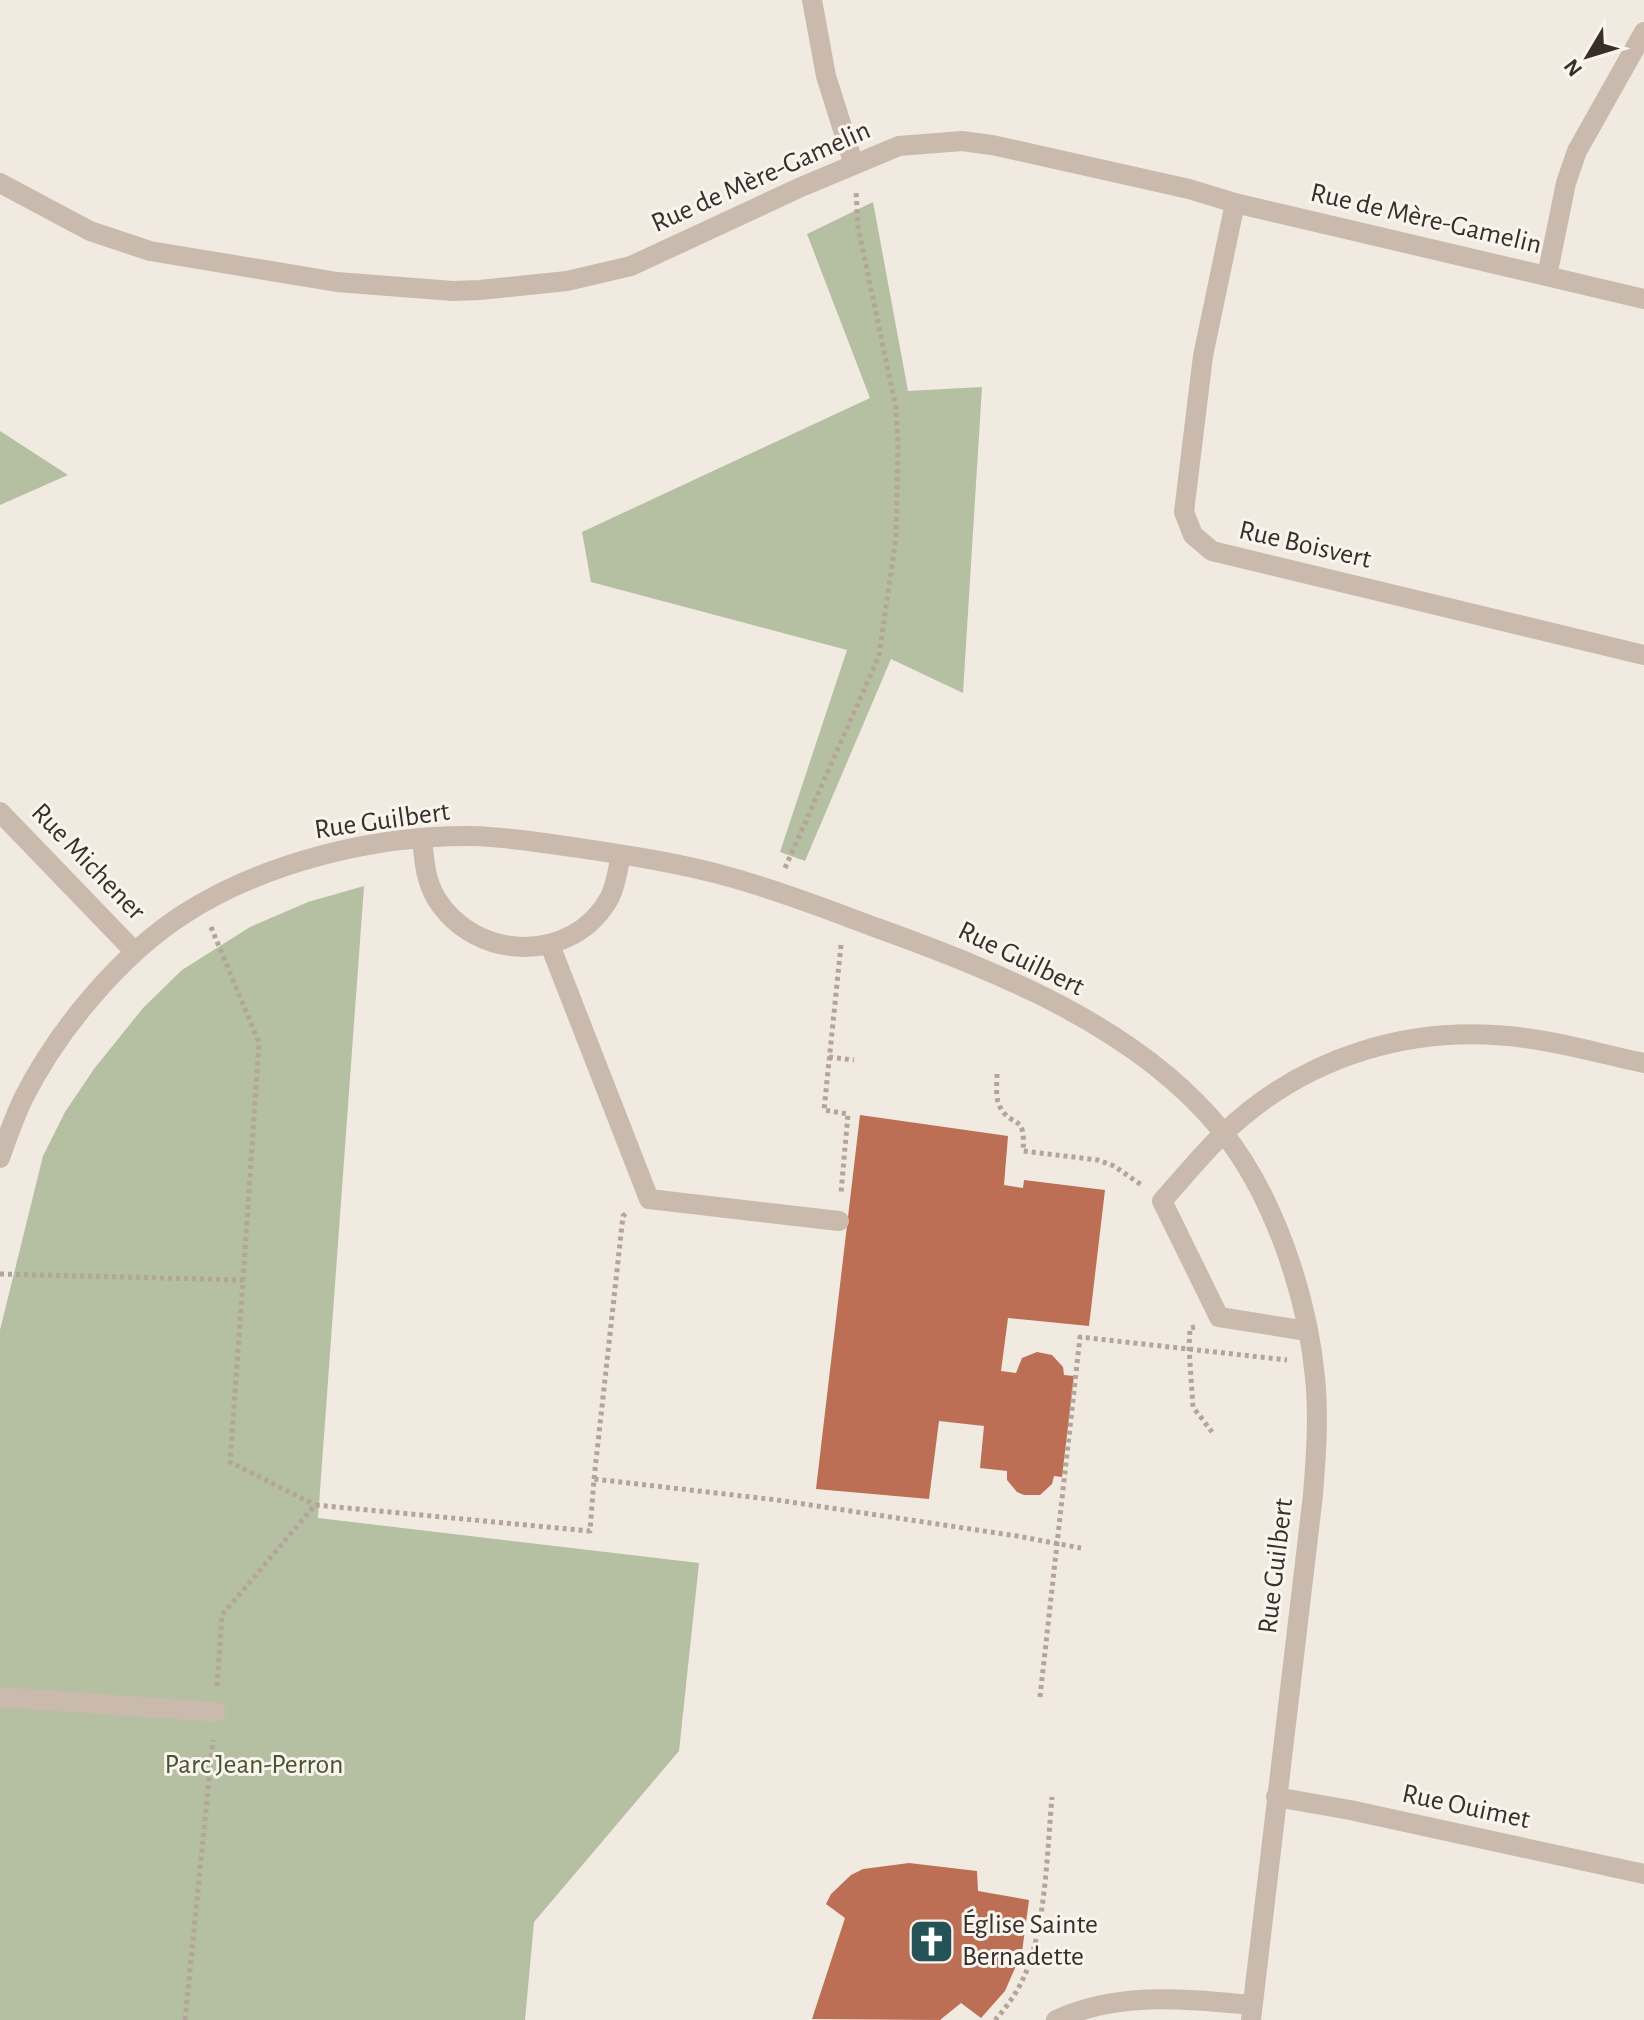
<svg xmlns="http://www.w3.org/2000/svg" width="1644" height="2020" font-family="'Alegreya Sans',sans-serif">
<rect width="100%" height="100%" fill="#f1eae1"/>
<!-- green -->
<path fill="#b5bfa2" d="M873 202 908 391 982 387 963 693 891 659 805 861 780 852 847 650 591 582 582 532 870 398 807 234Z
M0 431 68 475 0 505Z
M364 886 318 1518 699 1563 679 1751 534 1922 525 2020H0V1330L43 1156 65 1112 94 1069 143 1008 182 970 250 927 308 902Z"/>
<!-- building -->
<path fill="#bc6f54" d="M860 1115 1008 1136 1004 1185 1023 1188 1024 1180 1105 1190 1089 1326 1008 1318 1001 1371 1016 1373 1022 1358 1037 1352 1052 1355 1063 1367 1064 1375 1074 1376 1062 1477 1054 1476 1052 1484 1040 1495H1024L1017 1492 1007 1480V1471L980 1468 984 1426 939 1421 929 1499 816 1489Z
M909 1863 977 1871 978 1891 1029 1900 1022 1952 1005 1991 981 2018 961 2003 940 2020 812 2019 845 1918 826 1904 831 1894 851 1875 863 1869Z"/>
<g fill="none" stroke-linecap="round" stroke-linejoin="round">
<!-- path -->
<path stroke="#b4a598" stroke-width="5" stroke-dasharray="4 4" stroke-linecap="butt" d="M785 868 879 656 896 538 898 447 896 408 858 227 856 191
M211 927 259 1043 243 1280
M841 945 824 1110 848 1114 841 1193
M829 1057 854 1060
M997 1074C997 1084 995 1098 1000 1107 1012 1129 1026 1112 1023 1151L1098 1160 1114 1166 1143 1186
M0 1274 243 1280 230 1462 315 1505
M1195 1327 1190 1328 1189 1348 1193 1407 1212 1432
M594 1479 623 1216 628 1212
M217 1686 222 1615 315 1505 590 1531 594 1479 777 1500 1017 1536 1081 1548
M1040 1697 1080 1337 1287 1360
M185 2020 213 1740
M995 2020C1006 2008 1016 1994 1023 1979 1046 1930 1047 1851 1052 1797"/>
<!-- minor -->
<path stroke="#c9baad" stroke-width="20" d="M812 0 826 76 854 165
M0 183 90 231 150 251 337 282 453 291 480 290 567 281 631 266 801 187 899 146 962 141 992 145 1189 189 1235 203 1644 299
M1235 203 1203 356 1184 512 1193 535 1212 551 1644 655
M1547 276 1566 183 1577 151 1644 32
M0 812 135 952
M422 838C424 859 425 879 436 898 475 962 573 965 610 897 616 885 618 868 621 855
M550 945 649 1199 839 1221
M0 1158C7 1138 14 1118 23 1099 57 1031 120 955 184 914 265 862 376 835 472 836 505 837 539 842 572 847 626 855 681 863 733 878 783 892 831 911 880 929 1001 973 1139 1028 1222 1131 1274 1196 1307 1295 1315 1377 1319 1417 1316 1456 1313 1495L1251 2020
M1307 1331 1219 1317 1162 1201C1182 1179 1202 1154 1223 1134 1305 1055 1414 1023 1525 1038 1565 1043 1605 1055 1644 1063
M0 1697 216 1712
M1276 1797 1350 1810 1644 1874
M1056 2020C1119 1991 1186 1999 1252 2005"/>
</g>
<!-- icons -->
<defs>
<symbol id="church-square" viewBox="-11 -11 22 22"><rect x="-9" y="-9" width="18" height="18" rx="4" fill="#245256" stroke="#f9f4ed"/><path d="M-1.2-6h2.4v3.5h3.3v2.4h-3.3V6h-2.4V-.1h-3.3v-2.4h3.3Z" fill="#fff"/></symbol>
</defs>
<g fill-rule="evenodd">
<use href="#church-square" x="906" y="1916" width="51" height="51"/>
</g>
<g text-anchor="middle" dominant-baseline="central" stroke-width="6" stroke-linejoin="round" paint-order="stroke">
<!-- street labels -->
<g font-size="28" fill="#382f2b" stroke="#f9f4ed">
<text transform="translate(761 177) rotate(-24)">Rue de Mère-Gamelin</text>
<text transform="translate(1426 219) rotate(13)">Rue de Mère-Gamelin</text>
<text transform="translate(1305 545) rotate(13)">Rue Boisvert</text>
<text transform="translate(382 821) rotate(-8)">Rue Guilbert</text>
<text transform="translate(88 862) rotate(46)">Rue Michener</text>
<text transform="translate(1021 959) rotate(26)">Rue Guilbert</text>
<text transform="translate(1276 1566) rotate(-83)">Rue Guilbert</text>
<text transform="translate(1466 1807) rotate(12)">Rue Ouimet</text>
</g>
<!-- park labels -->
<g font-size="28" fill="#475431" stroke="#f9f4ed">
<text x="254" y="1765">Parc Jean-Perron</text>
</g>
<!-- poi labels -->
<g font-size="28" fill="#382f2b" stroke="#f9f4ed" text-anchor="start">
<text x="962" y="1925">Église Sainte<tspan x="962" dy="32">Bernadette</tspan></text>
</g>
</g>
<!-- north arrow -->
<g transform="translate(1588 56) rotate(232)" stroke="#f9f4ed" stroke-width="6" paint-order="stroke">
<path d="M0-6L14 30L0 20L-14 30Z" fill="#382f2b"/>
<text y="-12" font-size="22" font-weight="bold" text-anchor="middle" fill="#382f2b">N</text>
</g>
</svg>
